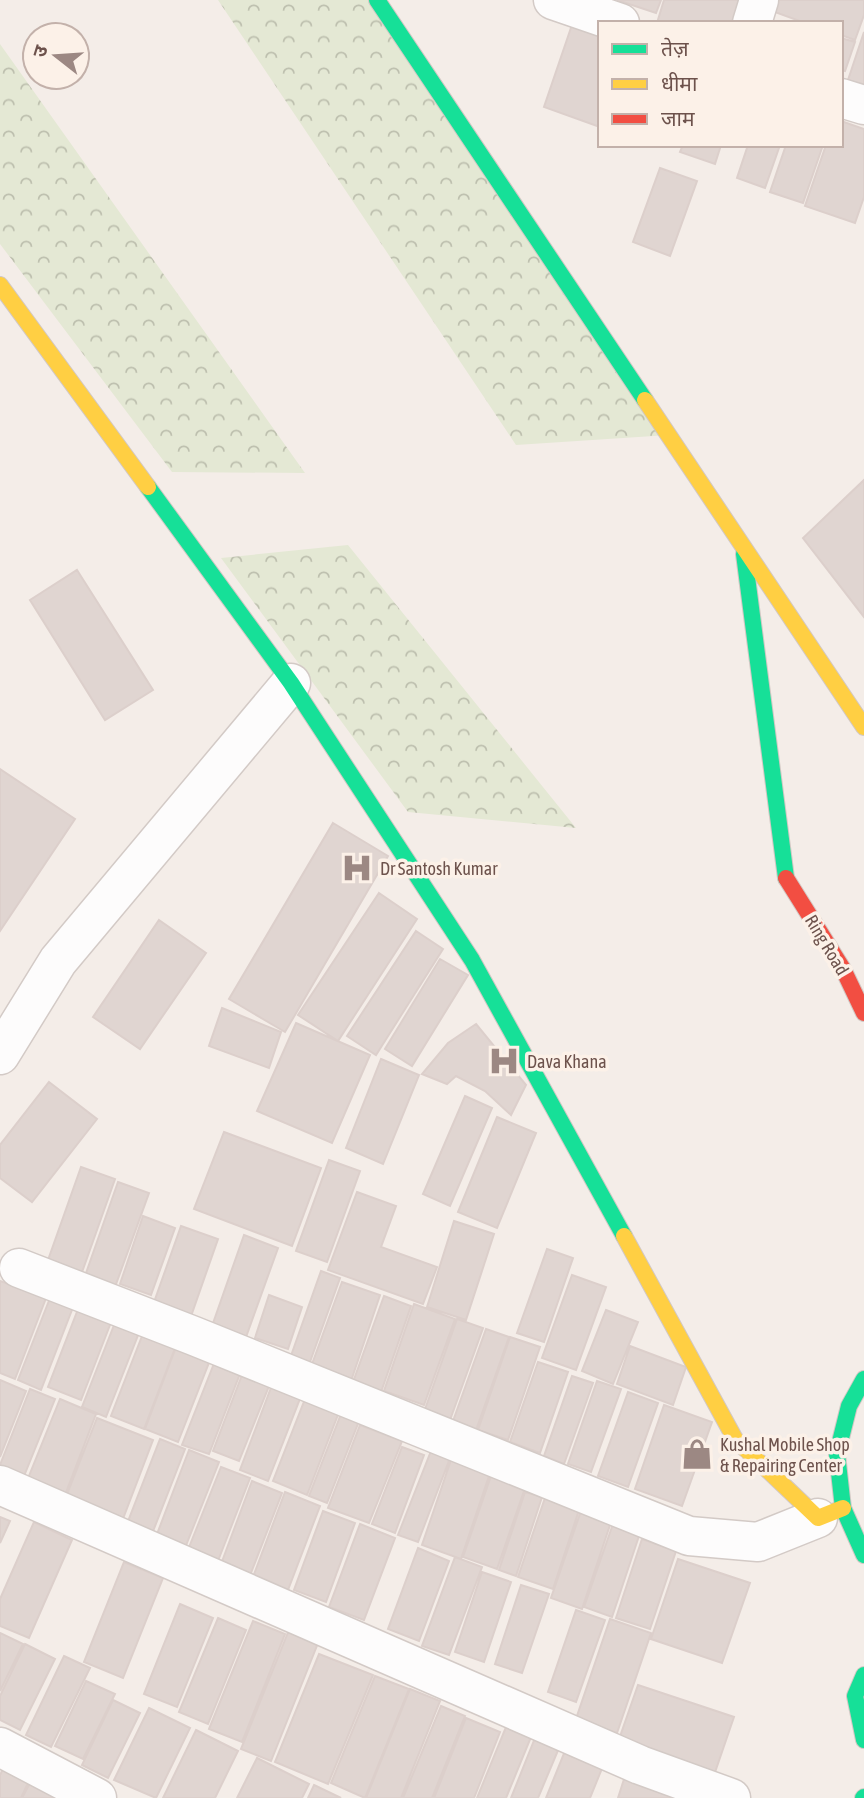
<svg xmlns="http://www.w3.org/2000/svg" width="864" height="1798" font-family="'Asap Condensed','Noto Sans Devanagari',sans-serif">
<defs>
<pattern id="forest-crowns" width="20" height="18" patternUnits="userSpaceOnUse" patternTransform="scale(1.75)"><rect width="20" height="18" fill="#e4e8d4"/><path d="M2 6a3 3 0 1 1 6 0M12 15a3 3 0 1 1 6 0" fill="none" stroke="#bdbfae"/></pattern>
</defs>
<rect width="100%" height="100%" fill="#f4ede8"/>
<!-- forest -->
<path fill="url(#forest-crowns)" d="M218 0H377L669 435 516 445Z
M0 44 305 473 172 472 0 244Z
M348 545 576 828 408 812 221 558Z"/>
<!-- building -->
<path fill="#e0d5d1" stroke="#dccfcb" stroke-width="2" d="M617 0H661L656 13Z
M664 0H751L743 23H657Z
M776 0H864V15L855 40 841 35V23H805L772 11Z
M575 16 600 25V127L544 107Z
M864 32V85L848 80Z
M841 38 855 42 845 71 841 70Z
M841 121 864 129V197L855 223 805 206 826 145H841Z
M683 145H721L715 164 680 152Z
M748 145H780L765 188 737 178Z
M786 145H823L803 203 770 192Z
M660 168 697 181 670 256 633 242Z
M864 480V617L803 538Z
M77 570 153 690 105 720 30 600Z
M0 769 75 819 0 931Z
M333 823 388 856 285 1032 229 999Z
M379 893 417 919 338 1041 298 1015Z
M159 920 206 953 140 1049 93 1017Z
M416 931 443 949 376 1055 347 1036Z
M440 959 468 975 412 1066 385 1049Z
M222 1008 281 1032 269 1068 209 1046Z
M296 1023 370 1055 332 1143 257 1111Z
M476 1024 526 1085 511 1115 485 1091 456 1076 447 1084 422 1074 448 1043Z
M381 1059 419 1075 383 1164 346 1148Z
M49 1082 97 1119 32 1202 0 1178V1145Z
M465 1096 492 1108 450 1206 423 1194Z
M497 1117 536 1133 497 1228 458 1212Z
M224 1132 321 1168 292 1246 194 1209Z
M329 1160 360 1171 327 1262 296 1251Z
M81 1167 115 1179 81 1275 47 1263Z
M118 1182 149 1193 115 1287 85 1276Z
M357 1192 396 1206 381 1247 437 1267 423 1304 328 1270Z
M143 1216 175 1228 151 1295 120 1284Z
M454 1221 494 1234 466 1320 427 1307Z
M181 1226 218 1239 189 1322 152 1308Z
M244 1235 278 1248 246 1337 212 1326Z
M547 1249 573 1258 544 1342 517 1333Z
M321 1271 340 1278 306 1373 287 1367Z
M572 1275 606 1287 576 1370 542 1358Z
M0 1281 46 1298 15 1379 0 1373Z
M342 1282 380 1295 351 1381 311 1367Z
M52 1293 75 1302 41 1390 18 1380Z
M269 1295 302 1307 288 1349 255 1338Z
M384 1296 411 1306 380 1395 352 1385Z
M80 1304 113 1317 81 1400 48 1387Z
M414 1304 455 1319 424 1405 384 1391Z
M606 1310 638 1322 613 1384 582 1371Z
M118 1315 142 1325 106 1417 82 1407Z
M457 1319 483 1328 450 1420 424 1412Z
M486 1329 509 1337 475 1433 452 1424Z
M144 1331 177 1343 144 1429 111 1416Z
M510 1337 540 1347 508 1440 478 1430Z
M630 1346 686 1367 673 1405 617 1384Z
M176 1347 210 1360 178 1442 145 1429Z
M215 1361 241 1371 209 1454 182 1445Z
M538 1362 568 1372 540 1453 510 1442Z
M242 1375 269 1386 239 1461 213 1451Z
M572 1376 593 1383 564 1464 544 1456Z
M0 1380 26 1391 0 1457Z
M597 1381 621 1389 591 1472 568 1464Z
M272 1385 301 1396 268 1481 240 1470Z
M30 1389 55 1399 22 1481 0 1473V1465Z
M628 1392 658 1403 628 1487 598 1476Z
M60 1399 96 1414 65 1495 27 1481Z
M305 1399 339 1412 307 1495 273 1481Z
M664 1405 712 1422 682 1506 635 1489Z
M341 1414 359 1421 327 1503 309 1496Z
M97 1418 153 1440 121 1524 64 1502Z
M360 1425 402 1441 369 1523 328 1508Z
M160 1439 185 1449 150 1539 125 1529Z
M402 1447 424 1455 395 1533 372 1524Z
M189 1450 219 1462 183 1553 154 1542Z
M431 1451 450 1458 418 1542 398 1535Z
M452 1457 491 1470 461 1559 422 1545Z
M221 1467 250 1478 216 1566 186 1555Z
M491 1476 525 1488 497 1569 463 1557Z
M252 1481 282 1493 249 1578 220 1567Z
M285 1492 320 1506 288 1590 253 1577Z
M525 1492 542 1497 516 1576 499 1570Z
M546 1495 580 1507 553 1589 518 1577Z
M582 1508 612 1519 582 1609 551 1598Z
M323 1511 355 1523 326 1602 294 1590Z
M0 1517 10 1521 0 1543Z
M34 1522 72 1540 29 1638 0 1626V1599Z
M360 1524 395 1538 364 1620 329 1607Z
M613 1524 640 1533 612 1617 584 1607Z
M642 1539 676 1551 650 1629 616 1618Z
M418 1548 449 1561 419 1641 388 1629Z
M455 1557 482 1567 449 1655 422 1646Z
M678 1559 750 1583 722 1663 651 1639Z
M124 1562 163 1578 123 1678 84 1662Z
M482 1572 511 1582 484 1662 455 1652Z
M521 1585 549 1594 522 1673 495 1664Z
M180 1604 213 1618 177 1707 144 1694Z
M576 1610 605 1620 576 1702 548 1692Z
M218 1618 246 1630 208 1724 179 1712Z
M610 1619 651 1633 617 1733 576 1719Z
M253 1621 285 1634 242 1742 209 1729Z
M289 1630 318 1643 271 1761 241 1749Z
M0 1633 23 1644 0 1691Z
M25 1644 55 1659 20 1730 0 1720V1696Z
M319 1654 373 1675 328 1784 275 1762Z
M64 1656 90 1668 51 1747 26 1735Z
M375 1676 409 1689 365 1798 331 1783Z
M86 1681 115 1694 83 1759 55 1746Z
M638 1685 734 1717 712 1781 616 1748Z
M410 1689 440 1701 401 1798H366Z
M113 1700 140 1713 108 1778 82 1765Z
M441 1706 465 1716 432 1798H403Z
M149 1708 190 1728 156 1798 114 1780Z
M466 1718 500 1732 474 1798H434Z
M506 1727 531 1737 506 1798H477Z
M196 1730 238 1751 215 1798H163Z
M535 1738 559 1748 538 1798H511Z
M567 1746 605 1761 590 1798H546Z
M8 1758 34 1770 21 1798H0V1775Z
M257 1758 309 1784 302 1798H237Z
M626 1773 700 1798H618Z
M30 1783 56 1795 54 1798H22Z
M314 1785 341 1798H308Z"/>
<g fill="none" stroke-linecap="round" stroke-linejoin="round">
<defs>
<path id="street" d="M553 0 620 23
M752 23 759 0
M841 98 864 105
M0 1055 58 961 291 683
M19 1268 194 1336 689 1536 758 1542 818 1518
M0 1485 640 1765 731 1798
M0 1747 97 1798"/>
<path id="fast" d="M377 0 645 400
M148 487 291 683 472 960 624 1236
M744 554 786 878
M864 1379 849 1406 837 1454 843 1508 864 1555
M864 1675 855 1696 864 1740
M863 1798 864 1797"/>
<path id="slow" d="M0 285 148 487
M645 400 864 727
M624 1236 735 1439 818 1518 843 1508"/>
<path id="jam" d="M786 878 843 969 864 1013"/>
</defs>
<!-- street casing -->
<use href="#street" stroke="#d3cac6" stroke-width="41"/>
<!-- fast casing -->
<use href="#fast" stroke="#d2c8c4" stroke-width="18"/>
<!-- slow casing -->
<use href="#slow" stroke="#d2c8c4" stroke-width="18"/>
<!-- jam casing -->
<use href="#jam" stroke="#d2c8c4" stroke-width="18"/>
<!-- street -->
<use href="#street" stroke="#fdfcfc" stroke-width="38"/>
<!-- fast -->
<use href="#fast" stroke="#16e098" stroke-width="16"/>
<!-- slow -->
<use href="#slow" stroke="#ffcf43" stroke-width="16"/>
<!-- jam -->
<use href="#jam" stroke="#f24e42" stroke-width="16"/>
</g>
<!-- icons -->
<defs>
<symbol id="hospital-bare" viewBox="-9 -9 18 18"><path d="M-5-5h3v3.5h4V-5h3V5h-3V1.5h-4V5h-3Z" fill="#9c8883" stroke="#fcf1e8" stroke-width="2.5" paint-order="stroke"/></symbol>
<symbol id="shop-bare" viewBox="-9 -9 18 18"><path d="M-5-2.5h2.3a2.7 3.5 0 0 1 5.4 0H5L5.5 6h-11ZM-1.5-2.5h3a1.5 2.3 0 0 0-3 0Z" fill="#9c8883" stroke="#fcf1e8" stroke-width="2.5" paint-order="stroke"/></symbol>
</defs>
<g fill-rule="evenodd">
<use href="#hospital-bare" x="335" y="846" width="44" height="44"/>
<use href="#hospital-bare" x="482" y="1039" width="44" height="44"/>
<use href="#shop-bare" x="675" y="1432" width="44" height="44"/>
</g>
<g text-anchor="middle" dominant-baseline="central" stroke-width="7" stroke-linejoin="round" paint-order="stroke">
<!-- poi labels -->
<g font-size="18" fill="#6d524c" stroke="#fcf1e8" text-anchor="start">
<text x="380" y="868">Dr Santosh Kumar</text>
<text x="527" y="1061">Dava Khana</text>
<text x="720" y="1444">Kushal Mobile Shop<tspan x="720" dy="21">&amp; Repairing Center</tspan></text>
</g>
<!-- street labels -->
<g font-size="18" fill="#6d524c" stroke="#fcf1e8">
<text transform="translate(827 945) rotate(59)">Ring Road</text>
</g>
</g>
<!-- legend -->
<rect x="598" y="21" width="245" height="126" fill="#fcf1e8" stroke="#c3b1aa" stroke-width="2"/>
<rect x="612" y="44" width="35" height="10" fill="#16e098" stroke="#c3b1aa" stroke-width="2"/>
<text x="661" y="56" font-size="21" fill="#6d524c">तेज़</text>
<rect x="612" y="79" width="35" height="10" fill="#ffcf43" stroke="#c3b1aa" stroke-width="2"/>
<text x="661" y="91" font-size="21" fill="#6d524c">धीमा</text>
<rect x="612" y="114" width="35" height="10" fill="#f24e42" stroke="#c3b1aa" stroke-width="2"/>
<text x="661" y="126" font-size="21" fill="#6d524c">जाम</text>
<!-- north arrow -->
<g transform="translate(56 56) rotate(287)"><circle r="33" fill="#fcf1e8" stroke="#c3b1aa" stroke-width="2"/>
<path d="M0-5L12 26L0 18L-12 26Z" fill="#9c8883"/>
<text y="-10" font-size="19" font-weight="bold" text-anchor="middle" fill="#6d524c">उ</text>
</g>
</svg>
